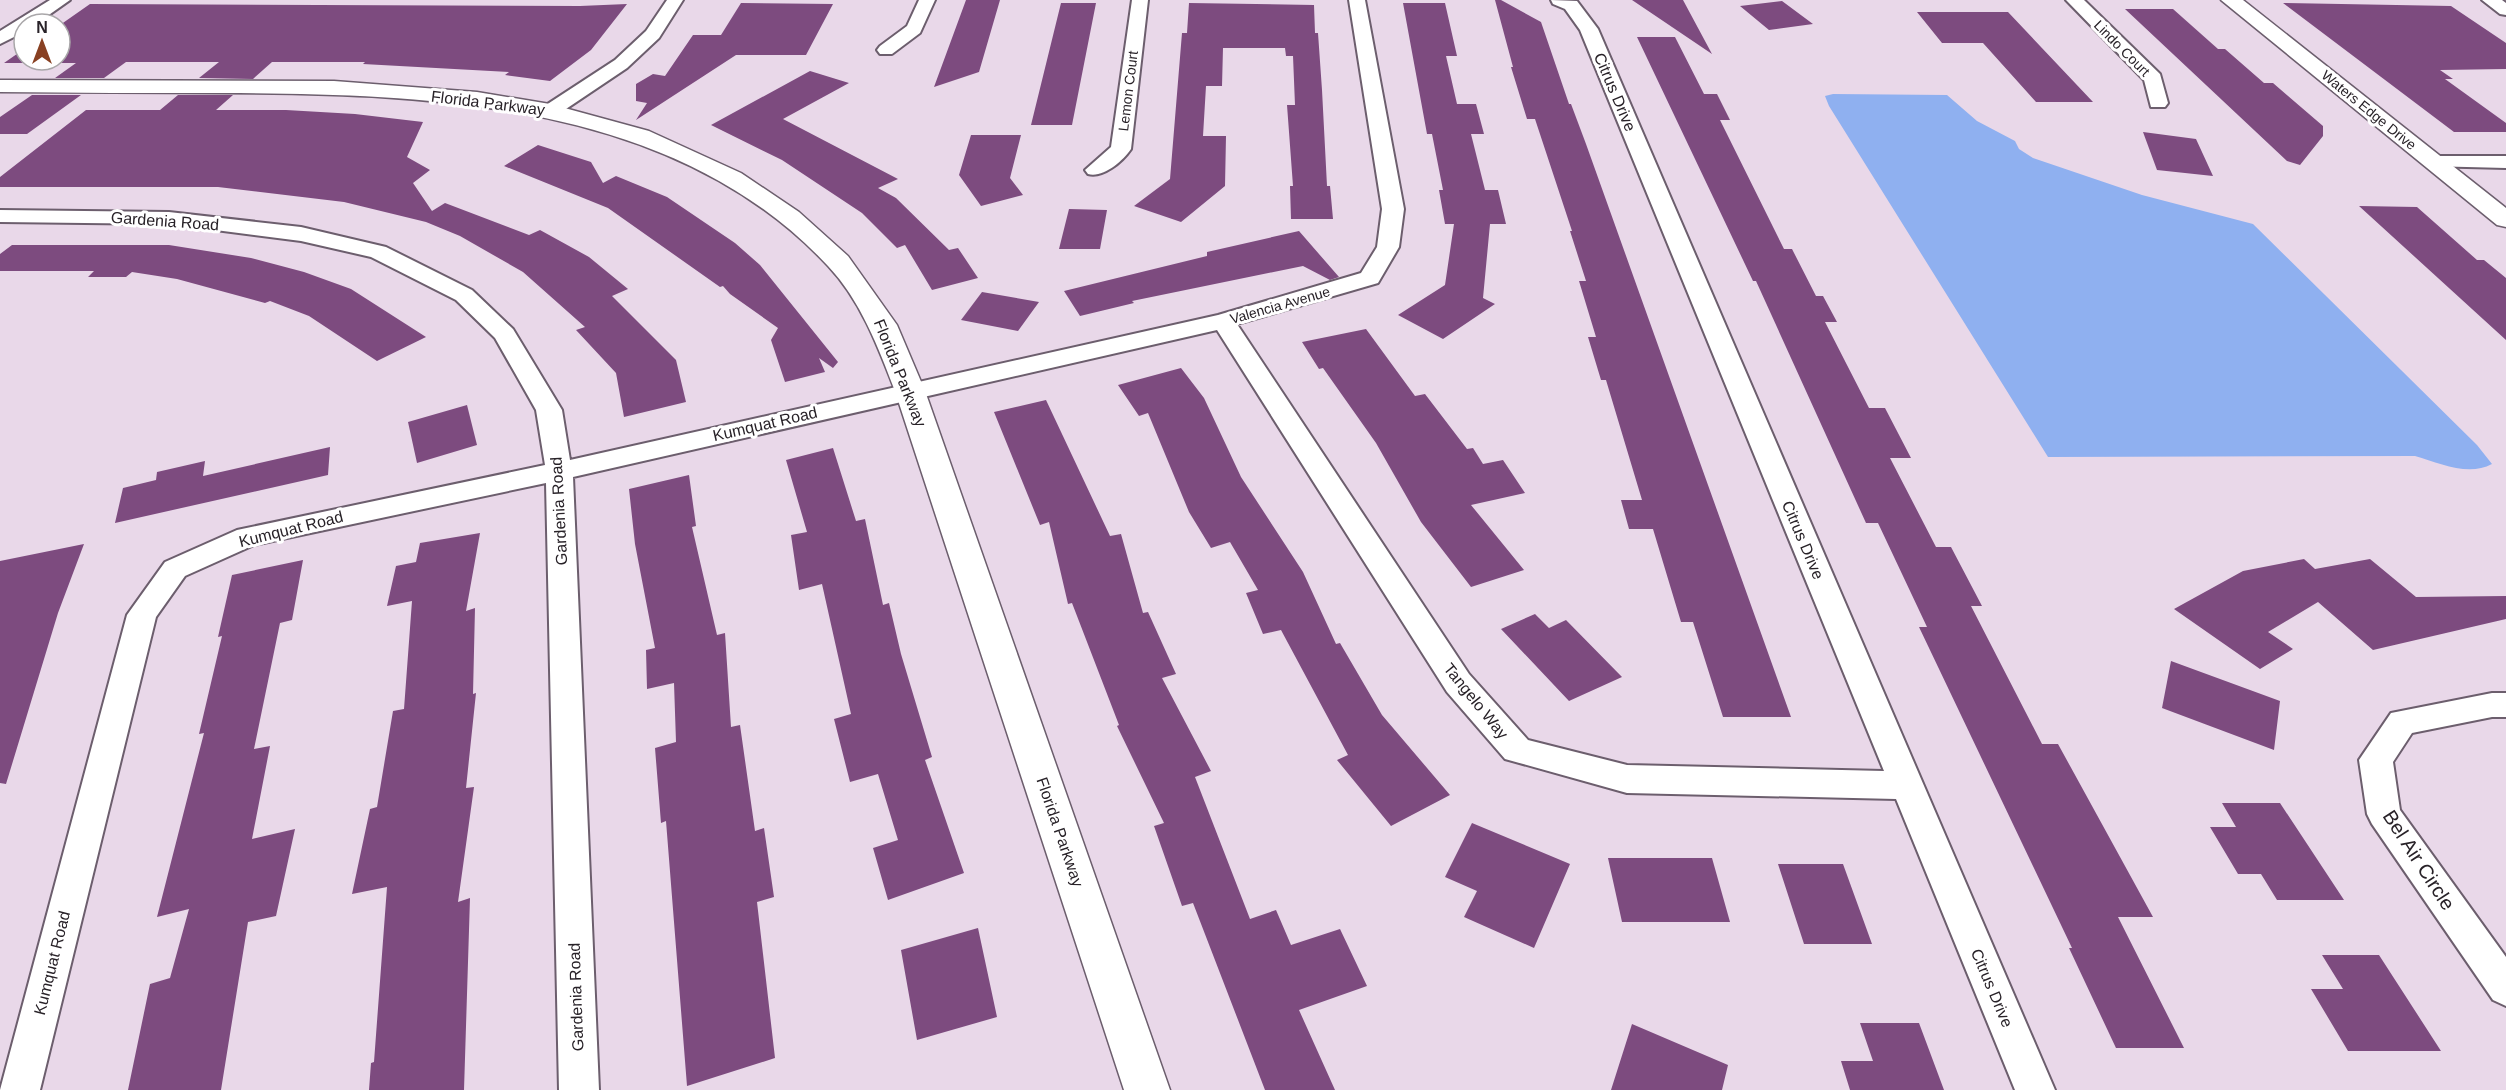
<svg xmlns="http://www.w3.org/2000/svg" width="2506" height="1090" font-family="Arial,sans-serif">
<rect width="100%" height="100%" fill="#e9d8e9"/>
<!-- water -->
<path fill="#8fb0f0" d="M1833 94 1947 95 1977 121 2015 141 2019 149 2033 158 2142 195 2253 224 2477 445 2492 464C2468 477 2440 463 2415 456L2048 457 1829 106 1825 96Z"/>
<!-- building -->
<path fill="#7d4b7f" d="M966 0H1000L979 72 934 87Z
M1495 0H1501L1541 22 1569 104H1571L1586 144 1791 717H1723L1693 622H1681L1653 529H1629L1621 500H1642L1606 380H1601L1588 337H1596L1579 281H1586L1570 231H1572L1535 119H1527L1511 67H1513Z
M1632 0H1683L1712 54Z
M1782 1 1813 24 1769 30 1740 6Z
M741 3 833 4 806 55H736L636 120 647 103 636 101V84L653 74 665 76 693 35H721Z
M1061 3H1096L1072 125H1031Z
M1189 3 1314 5 1315 33H1318L1322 90 1327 186H1330L1333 219H1291L1290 186H1293L1287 105H1295L1293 56H1286L1285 48H1223L1222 86H1206L1203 136H1226L1225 186 1181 222 1134 206 1170 179 1182 33H1187Z
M1403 3H1445L1457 56H1446L1457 104H1476L1484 134H1471L1485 190H1498L1506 224H1490L1483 298 1495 304 1443 339 1398 315 1445 285 1454 224H1445L1439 190H1443L1432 134H1427Z
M2283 3 2451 6 2506 43V69L2440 70 2453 79H2445L2506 123V132H2454Z
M90 4 580 6 627 4 591 50 550 81 505 75 509 72 363 64 365 62H272L253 79 199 78 219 62H126L104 78H55L76 63H4L24 49V60H60V25Z
M2125 9H2173L2218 49H2225L2264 83H2273L2323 126V136L2300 165 2287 161Z
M1917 12H2008L2093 102H2036L1983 43H1942Z
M1637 37H1675L1704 94H1717L1730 120H1720L1784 249H1792L1816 296H1823L1837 322H1825L1869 408H1885L1911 458H1890L1936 547H1951L1982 606H1971L2042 744H2058L2153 917H2118L2184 1048H2116L2069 948H2072L1919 627H1927L1878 523H1866L1756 281H1753Z
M810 71 849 83 783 119 898 179 878 188 896 198 949 250 958 248 978 278 932 290 905 245 897 248 862 213 782 160 711 125Z
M32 95H81L27 134H0V117Z
M178 95H233L216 110H286L355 114 423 122 407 157 430 170 413 183 432 211 445 203 529 235 540 230 589 257 628 289 612 296 676 360 686 402 624 417 616 373 576 330 585 327 523 272 460 236 426 222 344 202 218 187H0V177L86 110H160Z
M2143 132 2196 139 2213 176 2157 170Z
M971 135H1021L1010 178 1023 195 981 206 959 175Z
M538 145 591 162 603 183 616 176 667 197 735 243 760 265 838 362 833 368 819 358 825 372 785 382 771 340 778 328 730 294 723 286 720 287 608 208 504 166Z
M2359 206 2417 207 2477 260H2484L2506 278V340Z
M1069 209 1107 210 1100 249H1059Z
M1299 231 1339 277 1330 280 1303 266 1132 301 1134 303 1080 316 1064 291 1207 256V252Z
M12 245H169L251 258 304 272 351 289 426 337 377 361 309 316 270 301 265 303 177 279 132 272 126 277H88L94 271H0V254Z
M982 292 1039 302 1018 331 961 320Z
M1366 329 1415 396 1425 394 1467 449 1473 448 1483 464 1503 460 1525 493 1471 505 1524 570 1471 587 1421 522 1376 443 1323 368 1319 369 1302 342Z
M1181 368 1204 398 1241 477 1303 572 1336 644 1340 643 1382 715 1450 795 1391 826 1337 760 1348 755 1281 630 1263 634 1246 593 1258 590 1230 542 1211 548 1189 512 1148 413 1139 416 1118 385Z
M1046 400 1110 536 1121 534 1143 613 1148 612 1176 674 1162 678 1211 771 1195 777 1250 919 1276 910 1291 945 1340 929 1367 986 1299 1010 1335 1090H1265L1193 903 1182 906 1154 826 1164 823 1117 726 1119 725 1072 603 1068 604 1049 522 1040 525 994 412Z
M467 405 477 445 417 463 408 422Z
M330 447 328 475 115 523 123 488 156 480 157 472 205 461 203 476Z
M833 448 856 521 865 519 883 605 889 603 901 654 932 757 925 760 964 873 888 900 873 848 898 840 878 774 850 782 834 719 851 714 822 584 799 590 791 535 807 532 786 460Z
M689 475 696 526 692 527 717 635 725 633 731 727 740 725 755 831 764 828 774 897 757 902 775 1058 687 1086 666 821 661 823 655 748 676 742 674 683 647 689 646 650 655 648 635 544 629 489Z
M480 533 466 611 475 608 473 694 476 693 466 788 474 787 458 902 470 898 464 1090H369L371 1063 374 1062 387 887 352 894 370 809 377 807 393 711 404 709 412 601 387 606 396 566 416 562 420 543Z
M84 544 58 613 6 784 0 783V561Z
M2304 559 2315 569 2370 559 2416 597 2506 596V619L2373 650 2318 602 2268 632 2293 649 2260 669 2174 609 2243 571Z
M303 560 292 620 280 623 254 749 270 746 252 839 295 829 276 916 248 922 221 1090H128L150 984 170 978 189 909 157 917 204 733 199 734 222 636 218 637 232 575Z
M1535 614 1549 628 1566 620 1622 677 1569 701 1501 629Z
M2171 661 2280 701 2274 750 2162 708Z
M2222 803H2280L2344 900H2277L2261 874H2238L2210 827H2236Z
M1472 823 1570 864 1534 948 1464 917 1477 891 1445 877Z
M1608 858H1712L1730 922H1622Z
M1778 864H1843L1872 944H1804Z
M978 928 997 1017 917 1040 901 950Z
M2322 955H2379L2441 1051H2348L2311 989H2343Z
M1860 1023H1919L1944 1090H1850L1841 1061H1873Z
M1632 1024 1728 1065 1722 1090H1611Z"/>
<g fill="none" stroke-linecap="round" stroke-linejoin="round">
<defs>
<path id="street" d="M50 0H70L36 24H24V32L0 44V31Z
M667 0H683L659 38 627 68 557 115H543L540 111 543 107 615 60 646 31Z
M919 0H935L920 33 892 54H880L877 50 880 46 907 26Z
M1132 0H1148L1131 149C1122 162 1103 178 1088 174L1085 170 1111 147Z
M1349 0H1365L1404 209 1399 247 1378 283 1237 324 1469 674 1528 740 1627 765 1884 771 1580 30 1565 9 1553 4 1551 0 1577 1 1598 29 2055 1090H2015L1896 799 1627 793 1505 759 1447 692 1217 330 573 477 599 1090H559L546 483 254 545 185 576 156 617 40 1090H0L127 615 165 562 237 530 545 465 536 410 495 338 456 300 371 257 301 241 169 224 0 222V210L169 212 301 227 386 247 472 290 513 329 562 410 570 460 1218 315 1361 273 1377 247 1382 209Z
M2066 0H2084L2160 74 2168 103 2165 107H2151L2144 80Z
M2482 0H2502L2506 3V15L2500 14Z
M2434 156H2506V168L2427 166 2424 162 2427 158Z
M2492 693H2506V717H2492L2412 733 2393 762 2400 810 2506 957V1006L2493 1000 2372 824 2367 814 2359 760 2391 713Z"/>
<path id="secondary" d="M2221 0H2243L2506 208V227L2497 225Z
M0 80 334 81 477 92 550 104 649 131 741 173 799 212 848 256 897 325 925 391 1170 1090H1124L895 391C878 347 861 301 828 266 675 102 434 94 224 93 150 93 75 93 0 92Z"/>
</defs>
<!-- street casing -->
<use href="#street" stroke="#6c5e6d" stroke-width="4"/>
<!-- secondary casing -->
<use href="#secondary" stroke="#6c5e6d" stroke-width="3"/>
<!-- street -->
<use href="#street" fill="#fff" fill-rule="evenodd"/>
<!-- secondary -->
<use href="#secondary" fill="#fff" fill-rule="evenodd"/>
</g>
<g text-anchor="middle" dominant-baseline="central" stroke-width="6" stroke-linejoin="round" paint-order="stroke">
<!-- far-street labels -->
<g font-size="14" fill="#282228" stroke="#fff">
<text transform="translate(2122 48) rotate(45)">Lindo Court</text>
<text transform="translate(1128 91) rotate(-83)">Lemon Court</text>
<text transform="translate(2369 110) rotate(39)">Waters Edge Drive</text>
<text transform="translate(1280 305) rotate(-16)">Valencia Avenue</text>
</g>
<!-- street labels -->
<g font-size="16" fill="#282228" stroke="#fff">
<text transform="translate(1615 92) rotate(67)">Citrus Drive</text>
<text transform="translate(488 103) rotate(7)">Florida Parkway</text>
<text transform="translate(165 221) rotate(4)">Gardenia Road</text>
<text transform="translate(900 373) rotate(68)">Florida Parkway</text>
<text transform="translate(765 424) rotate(-13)">Kumquat Road</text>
<text transform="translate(559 511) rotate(-93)">Gardenia Road</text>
<text transform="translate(291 529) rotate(-14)">Kumquat Road</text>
<text transform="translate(1803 540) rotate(67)">Citrus Drive</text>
<text transform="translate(1476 701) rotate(51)">Tangelo Way</text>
<text transform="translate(1060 832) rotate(71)">Florida Parkway</text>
<text transform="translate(52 963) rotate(-76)">Kumquat Road</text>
<text transform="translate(1992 988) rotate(67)">Citrus Drive</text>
<text transform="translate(576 997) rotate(-92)">Gardenia Road</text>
</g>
<!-- near-street labels -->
<g font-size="20" fill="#282228" stroke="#fff">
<text transform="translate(2419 860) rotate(57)">Bel Air Circle</text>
</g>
</g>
<!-- north arrow -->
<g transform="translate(42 42)"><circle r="28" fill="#ffffff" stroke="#a9a7a9" stroke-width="1.5"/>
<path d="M0-4.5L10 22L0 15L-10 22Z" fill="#884022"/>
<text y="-9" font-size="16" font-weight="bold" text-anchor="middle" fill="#282228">N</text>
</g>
</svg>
